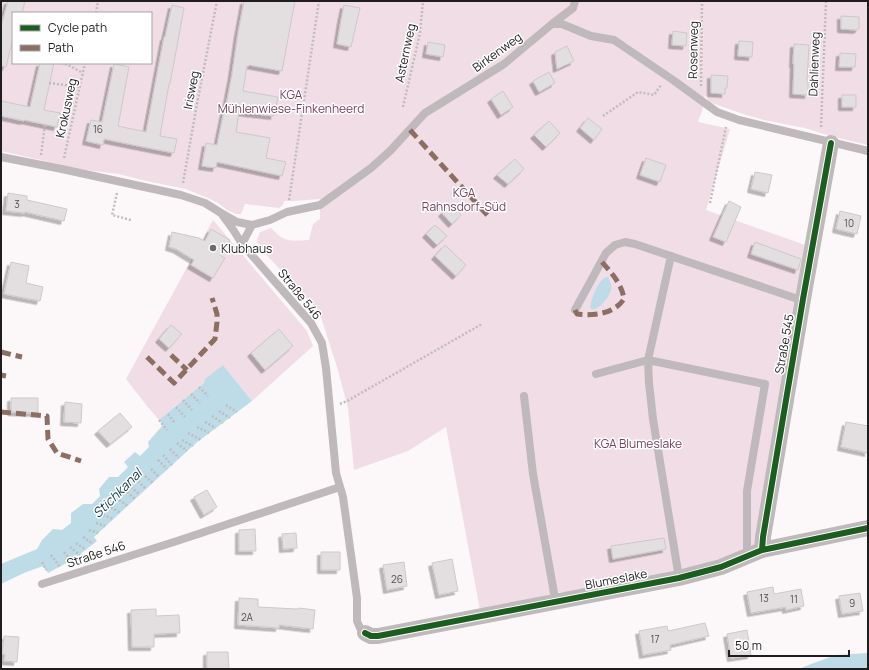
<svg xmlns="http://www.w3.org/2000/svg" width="869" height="670" font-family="Manrope,sans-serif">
<defs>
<filter id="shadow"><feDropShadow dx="-3.5" dy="3.5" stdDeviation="0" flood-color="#0004"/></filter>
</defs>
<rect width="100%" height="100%" fill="#fcf8fa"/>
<!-- green -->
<path fill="#f0dde5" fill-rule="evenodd" d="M1 1H868V145L830 136 805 128 764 120 743 114 709 102 705 95 702 111 698 122 730 129 706 210 808 246 758 539 753 547 714 564 574 593 564 592 554 593 551 598 480 610 446 427 408 451 354 470 348 408 337 367 319 311 259 247 257 240 260 232 271 228C285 243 290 241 309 240L313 224 320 219V199L293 201H284L283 205 279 208 245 204 241 214H236L227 210 218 203 208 198 186 189 142 180 119 174 85 170 1 151ZM13 13H151V63H13Z
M213 220 307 331 313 346 252 401 223 365 199 387 159 420 147 406 126 379Z"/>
<!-- water -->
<path fill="#bedbe8" d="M606 277H608C610 281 612 285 611 290 609 298 600 308 592 310L590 307C592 298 597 282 606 277Z
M223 365 252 401 196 443 94 537 97 541 74 559 48 573 43 566 24 573 1 584V564L37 549 42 540 53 529 62 530 71 523V513L83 504H92L100 496 99 489 109 477H118L128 467 124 462 135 452 140 456 149 447 148 442 163 425 159 420 199 387 204 383 205 379Z
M868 653V669H799L811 664 836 655Z"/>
<!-- building -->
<path fill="#e3dfe1" stroke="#ccc9ca" filter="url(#shadow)" d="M8 1H25L22 13H13V38L6 67 1 66V26Z
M244 1H295L282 71 249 65V66H247L243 91 278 97 274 116 239 112 236 132 270 138 266 158 286 162 282 176 217 162 216 168 202 166 206 143 217 145 224 111H225L232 74 238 33Z
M172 5 184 8 170 84H169L160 136 177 139 174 153 138 146 104 139 103 145 86 141 91 120 102 122 114 64 129 67 118 126 146 132 164 37H165Z
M344 5 360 8 351 47 337 44 341 20Z
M841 16 859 17V29H857V30L841 29Z
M673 31 687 33 686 46 672 45Z
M739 41 753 42 752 57 738 56Z
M428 42 445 45 443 57 426 54Z
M794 44 809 45 807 82H808V95L793 94 794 64H793Z
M567 46 574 61 557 69 555 52Z
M840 53 856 54 855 67H839Z
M40 63H54L44 110 60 113 57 127 24 120V121L1 116V101L30 107Z
M549 72 555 83 539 92 533 81Z
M711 75 728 76 727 88H725V94L711 93Z
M503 91 513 107 501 115 491 99Z
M842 95H856V107H842Z
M588 118 602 129 594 140 580 128Z
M549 121 560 133 546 147 534 135Z
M646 158 666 165 660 182 640 175Z
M515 159 524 169 508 184 497 175Z
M755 172 772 175 768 193 751 189Z
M8 193 27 196V200L67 209 64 221 25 212V213L6 211Z
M729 201 741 207 726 242 713 237Z
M451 204 461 215 452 224 442 213Z
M840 211 861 216 857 234 836 229Z
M435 225 447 236 437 245 426 234Z
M211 229 230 240 221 256 225 258 213 278 191 265 194 260 176 249 169 247 172 232 199 238 205 241Z
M755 242 801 259 798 270 751 254Z
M445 245 466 265 456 276 435 256Z
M11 262 29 266 26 283 43 287 40 301 4 294Z
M171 325 182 334 169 348 159 339Z
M279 329 293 346 265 370 251 353Z
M11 398H38V413L11 412Z
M65 402 82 404 81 423 64 422Z
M120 413 132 427 110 444 98 431Z
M846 422 868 426V453L841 447Z
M207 490 217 507 204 515 194 497Z
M255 529 256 551H239V530Z
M296 533 297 548 283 549 282 534Z
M664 538 666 549 613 559 611 546Z
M321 552H340V570H321Z
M452 559 458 591 439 595 432 563Z
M404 562 407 586 387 590 383 565Z
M773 587 774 594 801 589 804 606 786 610V607L751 613 747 592Z
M860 593 863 611 842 614 839 596Z
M239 598 258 599V607L298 609 299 608 315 610 313 629 279 625V628L238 625Z
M156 609V616L179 615 180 633 154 634V647H132L131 610Z
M705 623 709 636 670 645 671 650 643 655 639 631 667 626 668 631Z
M747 630 751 655 731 658 727 634Z
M4 636 19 637 17 662 4 661 5 655 2 654Z
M207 652H228L229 669H207Z"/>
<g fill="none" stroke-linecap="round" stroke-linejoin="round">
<!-- path -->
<path stroke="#c0bcbe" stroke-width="2.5" stroke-dasharray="2 2" stroke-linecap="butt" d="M96 13 98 1
M1 17H3
M61 63 68 65 83 73
M49 83 80 87
M701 86 702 1
M403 107 420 33 423 1
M603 116 638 92 654 95 661 85
M821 127 826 1
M41 155 45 124
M64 158 85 63
M183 183 197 104 217 1
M117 193 112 215 131 220
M289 200 319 1
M710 203 726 127
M199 387 208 396
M191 394 200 403
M183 400 192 410
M340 404 347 401 482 324
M226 405 237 412
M176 407 185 417
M219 411 230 418
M168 414 175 423
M212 416 223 423
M159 420 167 430
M205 422 216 428
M197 427 209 433
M188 433 201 440
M182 440 193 446
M177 443 187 451
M170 449 179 458
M163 455 172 465
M158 460 167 469
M151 469 159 477
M145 476 153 483
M138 481 146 489
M131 487 140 495
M127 492 135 499
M119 500 128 506
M111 507 120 513
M103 515 113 519
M96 523 105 526
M89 530 98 533
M83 537 93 544
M76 543 86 550
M70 547 80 555
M64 552 71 561
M51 555 60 567
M42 562 46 570"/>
<!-- lane -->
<path stroke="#bfb9bb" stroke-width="8" d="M552 24 573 8 575 1
M1 157 62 169 181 195 205 203 221 213 234 231 242 244 311 323 322 343 326 368 336 473 343 497 357 598V621L360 628 365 633
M221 213 237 222 252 225 270 220 287 212 320 205 371 168 390 151 425 113 504 64 552 24H562L591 36 614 40 673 80 717 112 739 120 868 151
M242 244 252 225
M671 256 648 360 649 383 653 419 679 578
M575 310 606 253 615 245 625 242 635 244 798 299H803
M596 374 648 360 765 384 747 491V556
M524 396 533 474 554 593 557 602
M42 584 177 541 340 487"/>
<!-- street -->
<path stroke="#bfb9bb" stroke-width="16" d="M762 550 763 537 803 299 831 143
M365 633 371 636H378L679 578 721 567 762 550 868 528"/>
<!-- quiet -->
<path stroke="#8d6e63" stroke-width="5" stroke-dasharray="10 5" stroke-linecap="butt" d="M410 130 489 217
M575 310 577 314C594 316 614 314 624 299 622 284 611 272 601 261
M1 352 22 357
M171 355 187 370
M147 357 174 383 215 339 217 322V314L212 298
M1 375 6 376
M1 412 47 416 48 439 57 453 81 461"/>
<defs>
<path id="cycleway" d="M762 550 763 537 803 299 831 143
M365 633 371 636H378L679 578 721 567 762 550 868 528"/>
</defs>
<!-- cycleway casing -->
<use href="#cycleway" stroke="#fff" stroke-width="8"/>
<!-- cycleway -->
<use href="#cycleway" stroke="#1b5e20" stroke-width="6"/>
</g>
<!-- markers -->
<circle fill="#6d6a6b" stroke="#fff" stroke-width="1.5" cx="213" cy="248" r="4"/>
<g text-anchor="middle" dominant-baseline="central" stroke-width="3" stroke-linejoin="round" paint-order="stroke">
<!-- number labels -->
<g font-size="10" fill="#514e4f">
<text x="98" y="129">16</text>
<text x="17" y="204">3</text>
<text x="849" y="223">10</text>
<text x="397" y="579">26</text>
<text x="764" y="598">13</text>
<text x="794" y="599">11</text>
<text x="852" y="603">9</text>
<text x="247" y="617">2A</text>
<text x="655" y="639">17</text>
</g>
<!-- street labels -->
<g font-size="12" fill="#201d1e" stroke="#fff">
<text transform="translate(693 50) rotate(-89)">Rosenweg</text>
<text transform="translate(497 52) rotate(-36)">Birkenweg</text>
<text transform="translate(405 53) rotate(-78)">Asternweg</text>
<text transform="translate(814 64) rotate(-88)">Dahlienweg</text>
<text transform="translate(191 90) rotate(-79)">Irisweg</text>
<text transform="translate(66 108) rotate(-78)">Krokusweg</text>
<text transform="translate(300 294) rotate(51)">Straße 546</text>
<text transform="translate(784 344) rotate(-80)">Straße 545</text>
<text transform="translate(96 554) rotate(-18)">Straße 546</text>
<text transform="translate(616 579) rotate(-11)">Blumeslake</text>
</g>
<!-- park labels -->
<g font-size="12" fill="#78425b" stroke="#fff">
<text x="291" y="94">KGA<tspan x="291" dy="14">Mühlenwiese-Finkenheerd</tspan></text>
<text x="464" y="192">KGA<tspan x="464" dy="14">Rahnsdorf-Süd</tspan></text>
<text x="638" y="443">KGA Blumeslake</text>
</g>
<!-- poi labels -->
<g font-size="12" fill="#201d1e" stroke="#fff" text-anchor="start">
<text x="221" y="248">Klubhaus</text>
</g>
<!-- water labels -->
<g font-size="13" font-style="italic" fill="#123947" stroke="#fff">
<text transform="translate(117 493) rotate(-45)">Stichkanal</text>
</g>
</g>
<!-- border -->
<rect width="869" height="670" fill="none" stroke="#201d1e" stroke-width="4"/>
<!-- legend -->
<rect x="12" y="12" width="140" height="52" fill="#ffffff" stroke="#a6a5a5"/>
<rect x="20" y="25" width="20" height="6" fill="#1b5e20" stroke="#a6a5a5"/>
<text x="48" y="32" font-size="12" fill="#201d1e">Cycle path</text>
<rect x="20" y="45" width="20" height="6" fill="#8d6e63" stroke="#a6a5a5"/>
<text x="48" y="52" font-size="12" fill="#201d1e">Path</text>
<!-- scale -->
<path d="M729 650v6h120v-6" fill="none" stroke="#201d1e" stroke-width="2"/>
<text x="735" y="650" font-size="12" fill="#201d1e" stroke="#ffffff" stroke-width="3" paint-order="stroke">50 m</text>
</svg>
